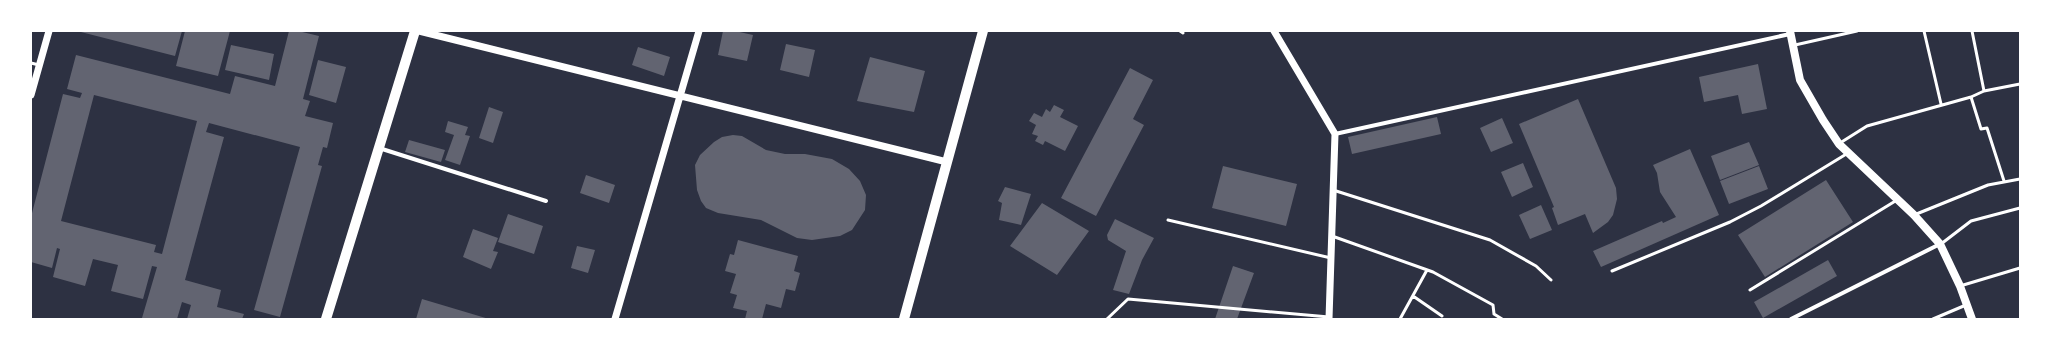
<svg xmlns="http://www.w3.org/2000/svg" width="2051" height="350" font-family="Roboto,sans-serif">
<rect width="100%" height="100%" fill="#2d3142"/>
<!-- building -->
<path fill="#626471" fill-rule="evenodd" d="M77 31H182L175 56Z
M185 31H230L218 76 176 66Z
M289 31H298L319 36 303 99 310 101 305 116 333 123 327 148 323 147 318 165 322 166 280 317 254 310 300 147 209 123 206 132 224 137 185 280 221 290 217 307 244 314 242 319H187L191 305 182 302 177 319 142 318 157 267 152 266 143 299 111 291 118 265 93 259 85 286 53 277 60 249 57 248 52 268 31 262V217L63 94 80 98 82 93 67 89 76 55 230 94 235 76 275 86ZM94 95 197 121 162 254 154 252 156 245 61 221Z
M723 31H735L753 35 747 61 718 55Z
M786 44 815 50 809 77 780 70Z
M231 45 274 54 269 80 225 70Z
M638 47 670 57 664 76 632 65Z
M870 57 925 71 914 112 857 101Z
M318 60 346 67 336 103 309 95Z
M1758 64 1767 109 1742 114 1738 95 1704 102 1699 77Z
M1130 68 1153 80 1133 119 1144 125 1096 216 1061 198Z
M1578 99 1616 188 1617 199 1613 215 1608 222 1593 233 1585 214 1558 225 1552 208 1554 207 1519 124Z
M1054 105 1064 110 1060 117 1078 126 1065 151 1045 141 1043 145 1035 141 1038 136 1032 134 1036 125 1029 121 1034 113 1042 117 1046 109 1050 112Z
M489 107 503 112 493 143 479 138Z
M1437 117 1441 134 1352 154 1348 137Z
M1502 118 1513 143 1491 152 1480 128Z
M448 121 468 127 465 135 470 136 460 165 445 160 454 135 445 132Z
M733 135 742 136 766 150 785 154H805L832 159 849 169 860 181 866 195 865 210 852 230 840 236 812 240 797 238 761 220 718 213 706 208 701 201 697 190 695 165 700 155 714 142 722 137Z
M409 140 445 150 441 162 405 152Z
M1749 142 1759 165 1720 180 1711 156Z
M1690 149 1719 215 1601 267 1593 251 1662 221 1663 223 1676 217 1660 192 1657 173 1653 165Z
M1523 163 1533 187 1512 197 1501 172Z
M1223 166 1297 184 1286 226 1212 208Z
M1759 166 1768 189 1729 204 1720 181Z
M586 175 615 185 609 203 580 193Z
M1826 180 1853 222 1765 277 1738 235Z
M1005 187 1031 194 1021 225 999 220 1002 203 998 201Z
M1042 203 1089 231 1057 275 1010 246Z
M1541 205 1552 230 1530 239 1519 215Z
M508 214 543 226 534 254 498 242Z
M1115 219 1154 238 1142 260 1129 294 1113 290 1126 251 1108 240 1107 235Z
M473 229 498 238 493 251 498 252 491 269 463 257Z
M738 240 798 256 794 271 800 273 795 291 786 289 781 308 766 304 762 319H745L747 311 733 308 737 295 730 293 736 274 725 271 730 254 734 255Z
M577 246 595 250 588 273 571 268Z
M1828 260 1837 276 1763 318 1754 302Z
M1233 266 1254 273 1237 319H1215Z
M422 299 489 319H416Z"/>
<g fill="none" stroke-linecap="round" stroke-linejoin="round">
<!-- service -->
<path stroke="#fff" stroke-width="3" d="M1180 31 1183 33
M1924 31 1941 104
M1972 31 1984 91
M1795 45 1857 31
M31 63 39 65
M1971 97 1981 129 1987 128 2004 181
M1840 143 1867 126 1971 97 1984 91 2020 84
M1333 190 1490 240 1536 266 1551 280
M1914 215 1988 185 2020 179
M1168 220 1331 258
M1332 236 1433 272 1493 305 1494 314 1502 319
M1941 244 1971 221 2020 208
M1612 271 1730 222 1761 206 1848 153
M1960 286 2020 268
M1750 290 1897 200
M1413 296 1442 316
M1107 319 1128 299 1329 317
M1400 319 1427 270
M1933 319 1966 305"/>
<!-- minor -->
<path stroke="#fff" stroke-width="4" d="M1335 134 1790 34
M379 148 546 201
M1791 319 1940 244"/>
<!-- tertiary -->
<path stroke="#fff" stroke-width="7" d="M419 31 947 162
M1274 31 1335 134 1329 319
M31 95 49 31
M615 319 699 31"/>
<!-- secondary -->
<path stroke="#fff" stroke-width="8" d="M1790 31 1800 80 1823 120 1839 144 1914 215 1940 244 1960 286 1972 319"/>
<!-- primary -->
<path stroke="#fff" stroke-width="10" d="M326 319 415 31
M904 319 983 31"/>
</g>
<!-- border -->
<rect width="2051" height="350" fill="none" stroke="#ffffff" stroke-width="64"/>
</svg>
